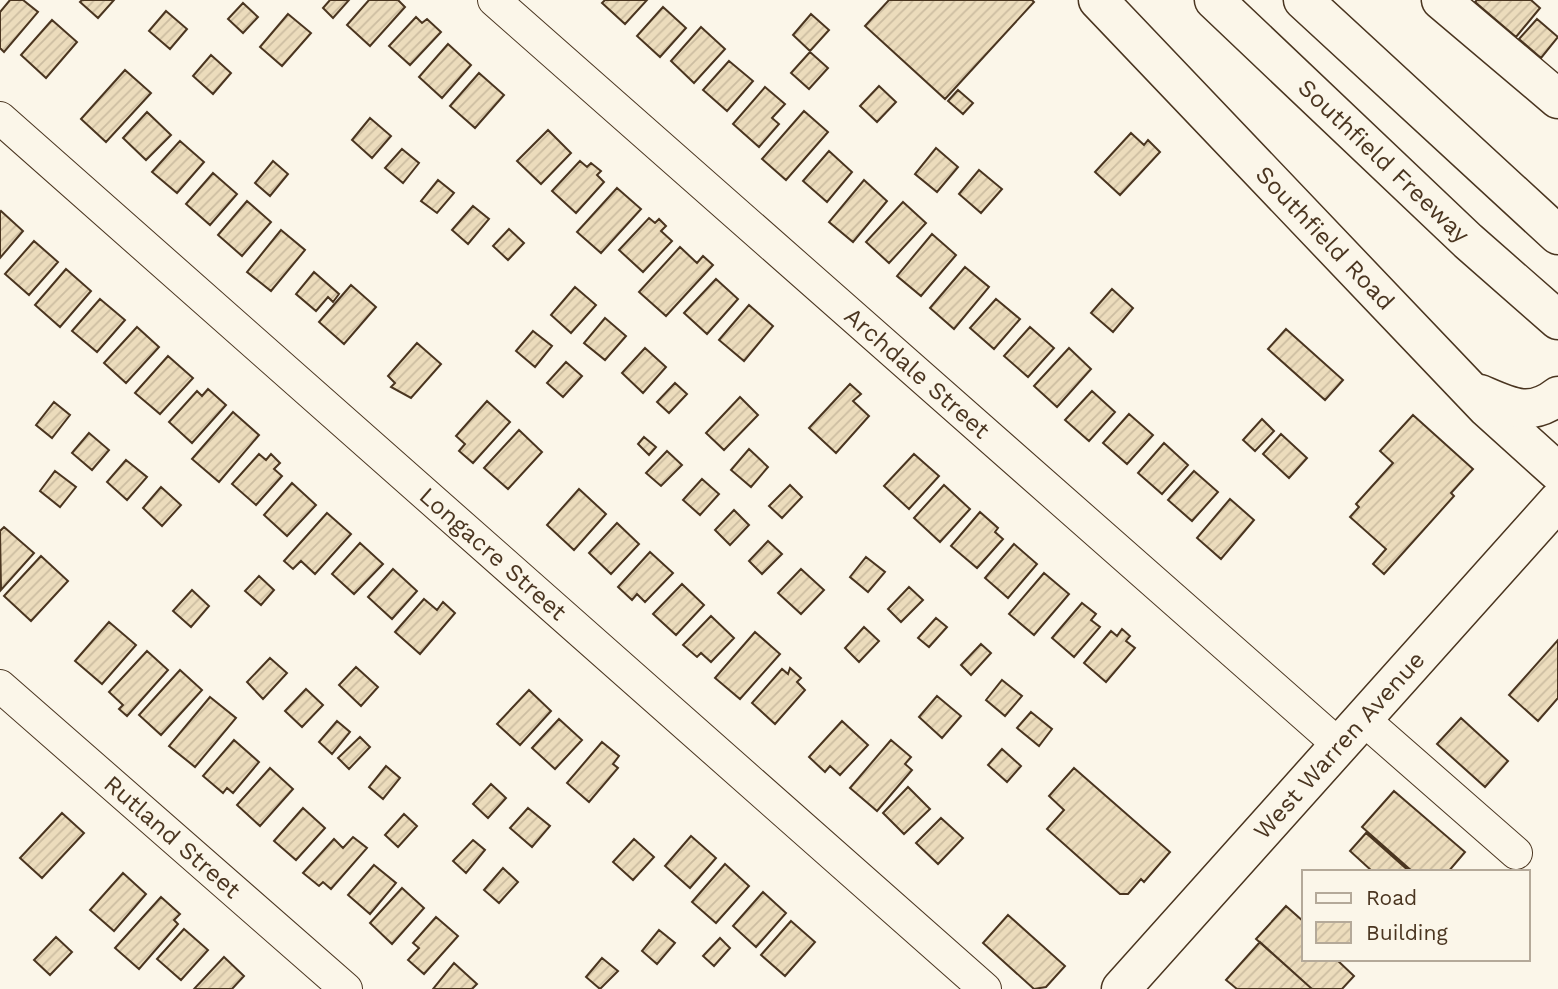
<svg xmlns="http://www.w3.org/2000/svg" width="1558" height="989" font-family="'Work Sans',sans-serif">
<defs>
<pattern id="building-hatch" width="6" height="6" patternUnits="userSpaceOnUse" patternTransform="scale(1.75)"><rect width="6" height="6" fill="#ecdcbc"/><path d="M-1 1l2-2M0 6l6-6M5 7l2-2" fill="none" stroke="#ccbda1"/></pattern>
</defs>
<rect width="100%" height="100%" fill="#fbf6e9"/>
<!-- building -->
<path fill="url(#building-hatch)" stroke="#4a3520" stroke-width="2" d="M10 0H23L38 12 4 52 0 48V12Z
M82 0H114L98 18 80 2Z
M330 0H349L333 18 323 8Z
M369 0H398L405 7 370 46 347 25Z
M605 0H647L625 24 602 3Z
M889 0H1032L1034 2 945 99 865 26Z
M1477 0H1531L1540 8 1516 37 1475 2Z
M243 3 258 17 243 33 228 19Z
M663 7 686 28 660 57 637 36Z
M166 11 187 29 170 49 149 31Z
M288 14 311 33 282 66 260 47Z
M811 14 829 30 810 51 793 35Z
M416 17 422 23 427 19 441 32 410 65 389 46Z
M1537 19 1558 37 1541 58 1519 39Z
M52 20 77 42 46 78 21 55Z
M701 27 725 49 694 83 671 61Z
M448 44 471 65 442 98 419 77Z
M810 52 828 68 809 89 791 73Z
M211 55 231 73 213 94 193 76Z
M729 61 753 81 727 111 703 90Z
M125 70 151 93 106 142 81 119Z
M479 73 504 95 475 128 450 106Z
M879 86 896 102 877 122 860 106Z
M765 87 785 104 772 118 779 124 759 147 733 124Z
M958 90 973 103 963 114 948 101Z
M804 111 828 132 786 180 762 159Z
M147 112 171 135 146 160 123 138Z
M370 118 391 136 372 158 352 140Z
M548 130 571 153 541 184 517 161Z
M1131 133 1144 145 1148 140 1160 152 1120 195 1095 172Z
M180 141 204 162 177 193 152 172Z
M936 148 958 167 937 192 915 174Z
M402 149 419 163 403 183 385 168Z
M829 151 852 172 827 202 803 181Z
M273 161 288 174 270 196 255 183Z
M580 161 587 167 591 163 601 171 597 175 604 182 576 213 552 191Z
M979 170 1002 189 981 213 959 194Z
M213 173 237 194 210 225 186 204Z
M438 180 454 193 437 213 421 201Z
M864 180 887 201 853 242 829 222Z
M617 188 641 209 601 253 577 232Z
M247 201 271 222 242 256 218 235Z
M903 202 926 223 889 263 866 242Z
M473 206 489 219 468 244 452 230Z
M1 211 23 231 0 258V212Z
M649 218 655 223 659 219 666 226 661 231 672 241 643 272 619 250Z
M509 229 524 243 508 260 493 246Z
M281 230 305 250 271 291 247 272Z
M932 234 956 255 921 296 897 276Z
M34 241 58 262 29 295 5 274Z
M680 247 697 263 703 256 713 265 666 316 639 292Z
M965 267 989 287 954 329 930 308Z
M66 269 91 291 60 327 35 305Z
M314 272 339 294 333 302 328 297 316 311 296 294Z
M716 279 738 299 707 334 684 313Z
M351 285 376 307 344 344 319 322Z
M575 287 596 305 571 333 551 315Z
M1112 289 1133 308 1113 332 1091 313Z
M100 299 125 320 97 352 72 331Z
M996 299 1020 319 994 349 970 328Z
M749 305 773 326 744 361 719 340Z
M605 318 626 336 605 360 584 343Z
M137 327 159 347 126 383 104 363Z
M1030 327 1054 348 1028 377 1004 356Z
M1286 329 1343 380 1325 400 1268 349Z
M533 331 552 346 535 367 516 351Z
M417 343 441 364 411 398 391 387 395 383 388 376Z
M645 348 666 367 643 393 622 373Z
M1069 348 1091 369 1057 407 1034 386Z
M168 356 193 378 160 414 135 393Z
M566 362 582 376 563 397 547 383Z
M675 383 687 394 669 413 657 402Z
M850 384 861 394 853 401 869 416 836 453 809 428Z
M208 389 226 405 192 443 169 422 197 391 202 396Z
M1092 391 1115 412 1089 441 1065 420Z
M740 397 758 415 724 450 706 433Z
M487 401 510 422 473 463 459 451 465 444 456 436Z
M54 402 70 415 52 438 36 425Z
M233 412 259 435 219 482 192 459Z
M1129 414 1153 435 1127 464 1103 443Z
M1413 415 1473 469 1451 493 1454 496 1384 574 1373 564 1386 549 1350 517 1359 507 1356 504 1393 463 1380 451Z
M1262 419 1274 431 1255 451 1243 440Z
M519 430 542 452 508 489 484 468Z
M89 433 109 450 92 470 72 453Z
M1281 434 1307 458 1289 478 1263 454Z
M644 437 656 447 649 455 638 444Z
M1164 443 1188 465 1162 494 1138 473Z
M749 449 768 467 751 487 731 470Z
M667 451 682 465 661 486 646 473Z
M259 454 266 460 271 454 280 463 274 469 282 476 256 505 232 484Z
M914 454 939 476 909 509 884 486Z
M126 460 147 477 127 500 107 482Z
M55 471 76 487 60 507 40 491Z
M1194 471 1218 492 1192 521 1168 500Z
M702 479 719 494 700 515 683 500Z
M292 483 316 505 287 536 264 515Z
M790 485 802 497 782 518 769 506Z
M944 485 970 509 940 542 914 518Z
M161 487 181 505 162 526 143 508Z
M579 489 606 514 574 550 547 525Z
M1230 499 1254 520 1221 559 1197 538Z
M734 510 749 525 730 545 715 530Z
M980 512 998 528 995 532 1003 539 977 568 951 546Z
M327 513 351 534 315 574 301 561 293 569 284 561Z
M617 523 639 544 611 574 589 553Z
M4 527 34 553 1 590 0 531Z
M768 541 782 554 762 574 749 561Z
M360 543 383 564 354 594 332 574Z
M1014 544 1037 564 1008 598 985 578Z
M650 552 673 573 645 602 637 594 632 600 618 587Z
M41 556 68 581 31 621 4 596Z
M866 557 885 572 868 592 850 577Z
M393 569 417 591 392 619 368 597Z
M801 569 824 590 801 614 778 593Z
M1044 573 1069 594 1034 635 1009 614Z
M259 576 274 590 261 605 245 591Z
M682 584 704 605 676 635 653 614Z
M909 587 923 600 901 622 888 609Z
M192 590 209 606 191 627 173 611Z
M424 599 437 610 443 602 455 613 420 654 395 632Z
M1082 603 1096 614 1091 620 1100 627 1074 657 1052 638Z
M711 616 734 638 711 662 701 653 697 657 683 645Z
M936 618 947 627 929 647 918 638Z
M109 622 136 645 102 684 75 661Z
M864 627 879 641 859 662 845 648Z
M1122 629 1130 636 1126 641 1135 648 1106 682 1084 663 1111 631 1117 636Z
M755 632 780 654 740 699 715 678Z
M1558 640V698L1538 721 1509 695Z
M981 644 991 653 971 675 961 665Z
M147 651 168 670 127 716 119 709 123 705 109 692Z
M270 658 287 673 263 699 247 682Z
M356 667 378 687 361 706 339 685Z
M790 668 801 678 797 682 805 690 775 724 752 703 782 669 788 674Z
M180 670 202 690 161 735 139 715Z
M1002 680 1022 696 1005 716 986 700Z
M306 689 323 705 302 727 285 711Z
M529 690 551 711 520 745 497 724Z
M937 696 961 716 942 738 919 717Z
M210 697 236 718 195 767 169 746Z
M1031 712 1052 729 1039 746 1017 728Z
M1461 718 1508 761 1485 787 1437 744Z
M559 719 582 740 555 769 532 748Z
M337 721 350 732 332 754 319 742Z
M842 721 868 745 840 775 830 766 825 772 809 757Z
M360 737 370 747 349 769 338 758Z
M234 740 259 762 233 793 227 788 223 793 203 776Z
M891 740 911 757 905 764 912 770 877 811 850 788Z
M602 742 619 756 613 764 618 768 589 802 567 783Z
M1002 749 1021 766 1007 782 988 765Z
M386 766 400 778 383 799 369 787Z
M270 768 293 789 260 826 237 805Z
M1074 768 1170 852 1144 882 1141 879 1128 894H1120L1047 829 1064 810 1049 796Z
M491 784 506 798 488 818 473 804Z
M908 787 930 809 904 834 883 813Z
M1394 791 1465 852 1448 872H1413L1362 827Z
M303 808 325 828 296 860 274 841Z
M528 808 550 826 532 847 510 828Z
M62 813 84 833 42 878 20 858Z
M404 814 417 826 398 847 385 835Z
M941 818 963 838 938 864 916 843Z
M1366 833 1410 872H1373L1350 851Z
M691 836 716 858 690 888 665 866Z
M353 837 367 848 331 889 323 882 319 886 303 873 334 839 343 848Z
M634 839 654 857 633 880 613 862Z
M473 840 485 850 466 873 453 861Z
M725 864 749 886 716 923 692 902Z
M374 865 396 883 370 914 348 895Z
M503 868 518 882 499 903 484 890Z
M123 873 146 894 114 931 90 910Z
M402 888 424 908 392 944 370 923Z
M763 892 786 913 756 947 733 926Z
M161 897 180 914 174 920 178 924 139 969 115 948Z
M1286 906 1304 922V959H1336L1354 976 1342 989H1312L1256 939Z
M1008 915 1065 966 1046 987 1034 989 983 943Z
M436 917 458 936 424 974 408 960 419 948 413 943Z
M791 921 815 942 785 976 761 955Z
M184 929 208 950 181 980 157 959Z
M659 930 675 943 657 964 642 951Z
M56 937 72 952 50 975 34 960Z
M720 938 730 948 714 966 703 956Z
M1260 942 1312 989H1237L1226 980Z
M224 957 244 976 232 989H194Z
M602 958 618 971 600 989 586 977Z
M454 963 477 984 472 989H433Z"/>
<g fill="none" stroke-linecap="round" stroke-linejoin="round">
<defs>
<g id="minor">
<path id="s1" d="M494 0 1339 745"/>
<path id="s2" d="M0 118 985 989"/>
<path id="s3" d="M0 686 346 989"/>
<path d="M1363 719 1516 853"/>
</g>
<g id="major">
<path id="s4" d="M1098 0 1487 408 1558 472"/>
<path d="M1441 0 1558 99"/>
<path d="M1480 394C1510 407 1530 418 1558 396"/>
<path id="s5" d="M1121 989 1558 501"/>
</g>
<g id="highway">
<path id="s6" d="M1214 0 1468 241 1558 320"/>
<path d="M1303 0 1558 235"/>
</g>
</defs>
<!-- minor casing -->
<use href="#minor" stroke="#4a3520" stroke-width="34"/>
<!-- major casing -->
<use href="#major" stroke="#4a3520" stroke-width="41"/>
<!-- highway casing -->
<use href="#highway" stroke="#4a3520" stroke-width="41"/>
<!-- minor -->
<use href="#minor" stroke="#fbf6e9" stroke-width="32"/>
<!-- major -->
<use href="#major" stroke="#fbf6e9" stroke-width="38"/>
<!-- highway -->
<use href="#highway" stroke="#fbf6e9" stroke-width="38"/>
</g>
<g text-anchor="middle" dominant-baseline="central" stroke-width="5" stroke-linejoin="round" paint-order="stroke">
<!-- street labels -->
<g font-size="24" fill="#4a3520" stroke="#fbf6e9">
<text stroke="none"><textPath href="#s6" startOffset="234">Southfield Freeway</textPath></text>
<text stroke="none"><textPath href="#s4" startOffset="329">Southfield Road</textPath></text>
<text stroke="none"><textPath href="#s1" startOffset="564">Archdale Street</textPath></text>
<text stroke="none"><textPath href="#s2" startOffset="658">Longacre Street</textPath></text>
<text stroke="none"><textPath href="#s5" startOffset="327">West Warren Avenue</textPath></text>
<text stroke="none"><textPath href="#s3" startOffset="229">Rutland Street</textPath></text>
</g>
</g>
<!-- legend -->
<rect x="1302" y="870" width="228" height="91" fill="#fbf6e9" stroke="#b4a999" stroke-width="2"/>
<rect x="1316" y="893" width="35" height="10" fill="#fbf6e9" stroke="#b4a999" stroke-width="2"/>
<text x="1366" y="905" font-size="21" fill="#4a3520">Road</text>
<rect x="1316" y="922" width="35" height="21" fill="url(#building-hatch)" stroke="#b4a999" stroke-width="2"/>
<text x="1366" y="940" font-size="21" fill="#4a3520">Building</text>
</svg>
